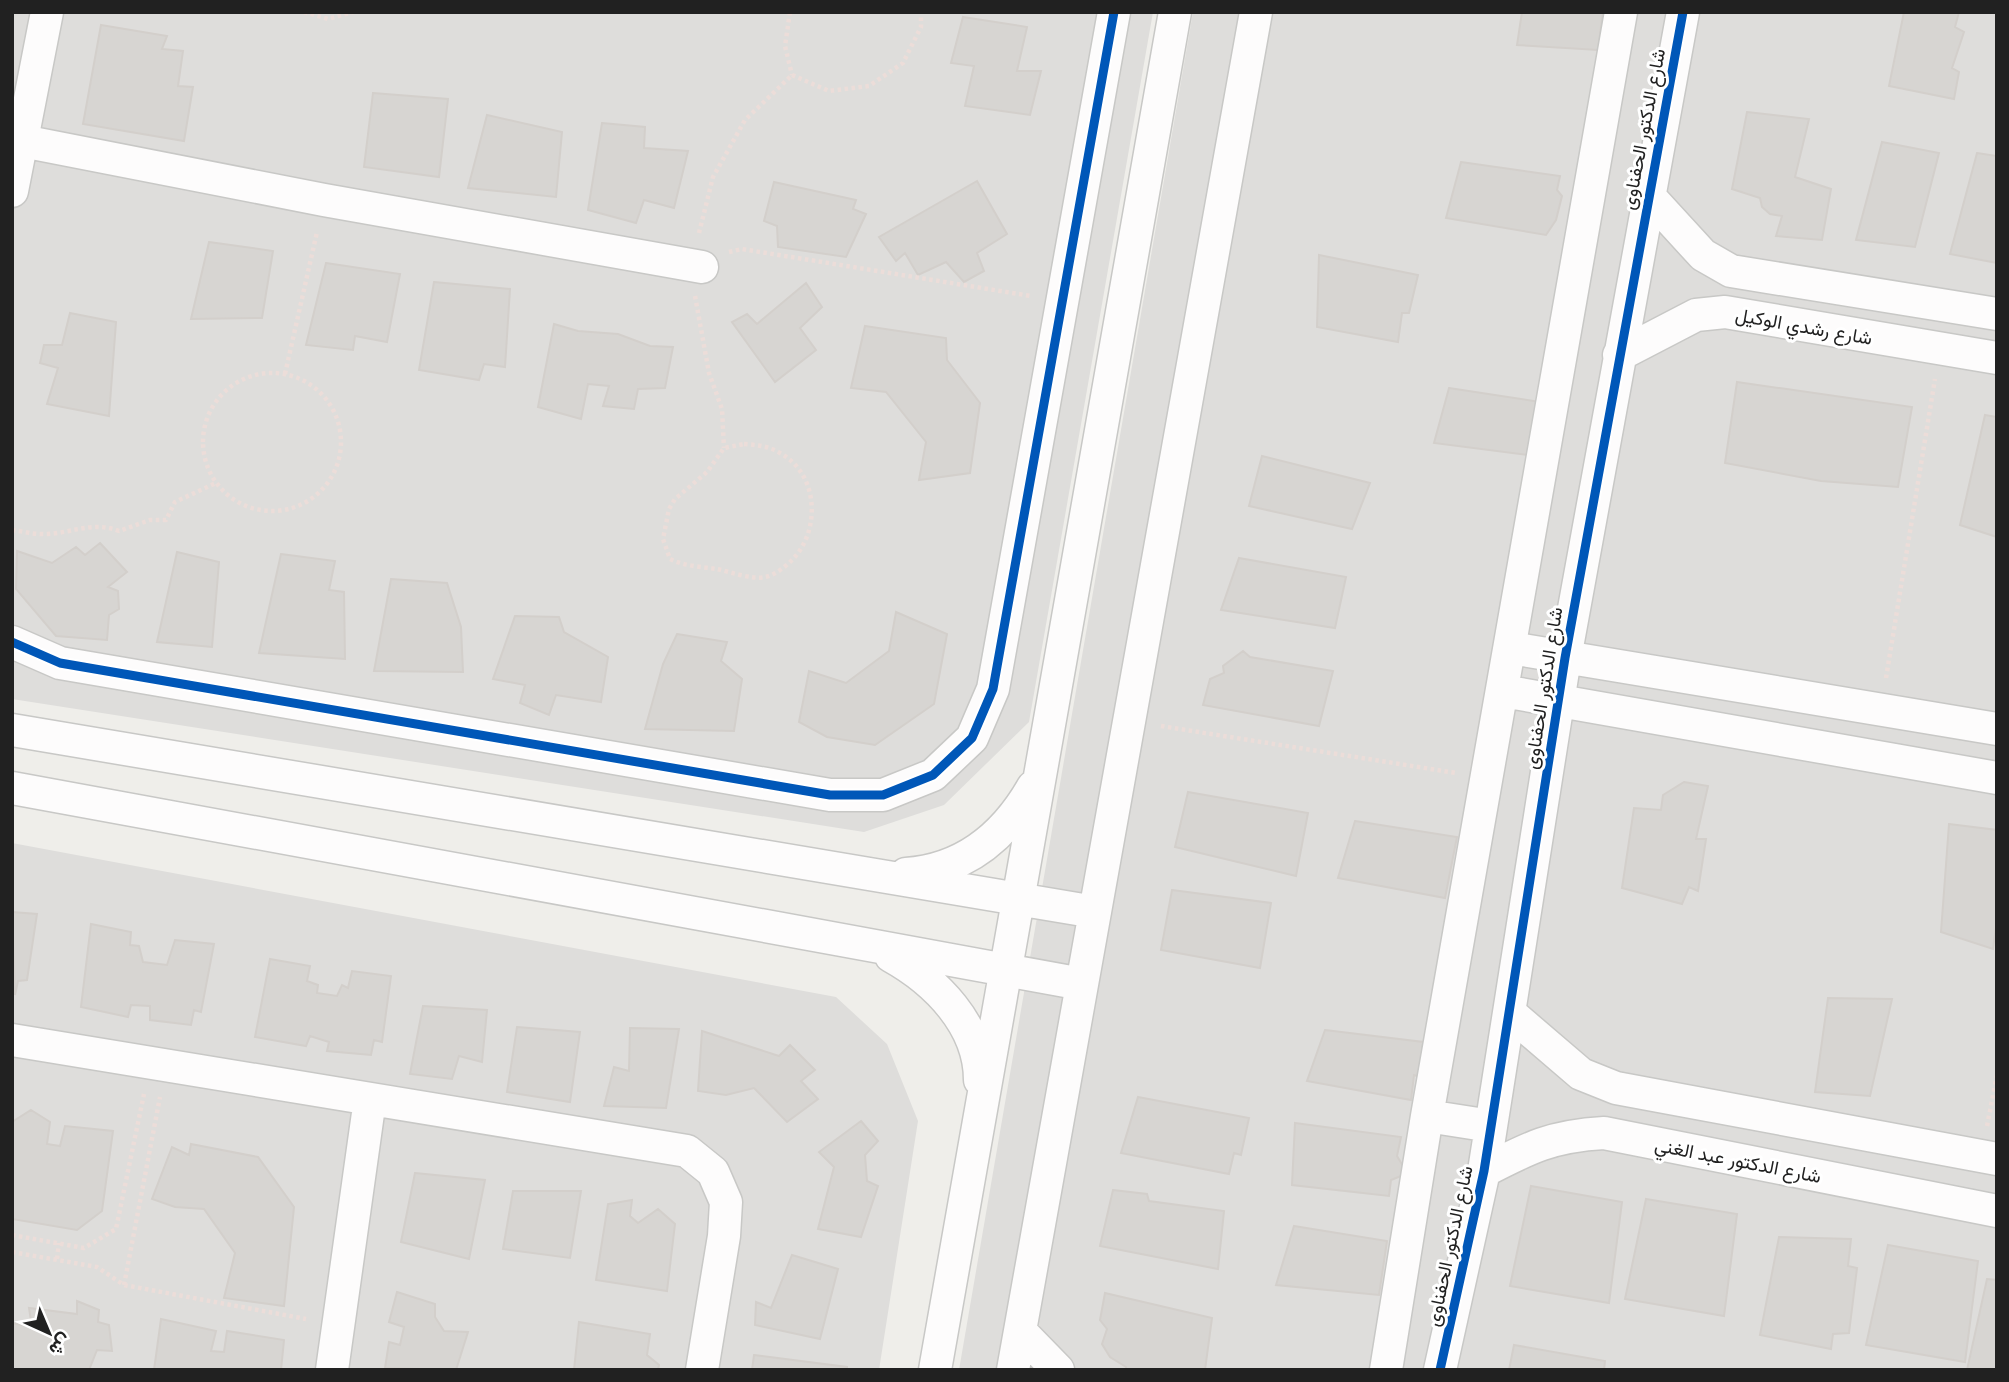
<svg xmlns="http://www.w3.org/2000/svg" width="2009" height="1382" font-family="Mulish,Vazirmatn,sans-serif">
<rect width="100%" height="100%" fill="#efeeea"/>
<!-- residential -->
<path fill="#dedddb" d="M12 12H1153L1029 722 944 805 864 832 12 699Z
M1193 12H1997V1370H959Z
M12 843 836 997 887 1044 918 1121 879 1370H12Z"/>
<!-- building -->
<path fill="#d7d5d2" stroke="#d3cfcb" stroke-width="2" d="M1522 12H1603L1598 50 1517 45Z
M1904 12H1959L1955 27 1964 32 1952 68 1959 72 1954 99 1889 86Z
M963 17 1027 27 1017 71H1041L1030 115 965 106 974 66 951 63Z
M101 25 167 36 162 49 183 51 178 86 193 87 184 141 83 124Z
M373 93 448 99 439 177 364 167Z
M1747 112 1809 119 1795 177 1831 189 1822 240 1776 236 1782 216 1770 214 1762 207 1760 198 1732 189Z
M487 115 562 132 556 197 468 188Z
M602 123 645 127 644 148 688 151 674 208 644 200 636 223 588 210Z
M1882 142 1939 153 1915 247 1856 240Z
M1977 153 1997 156V263L1950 254Z
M1461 162 1560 176 1557 190 1562 196 1556 220 1546 235 1446 218Z
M977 181 1007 234 977 253 984 271 964 282 946 262 918 275 905 253 896 261 879 237Z
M774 182 856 200 853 209 866 214 846 257 778 247 777 226 764 221Z
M209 242 273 251 262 318 191 319Z
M1319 255 1418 275 1409 313H1402L1398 342 1317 327Z
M326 263 400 274 387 342 355 336 353 350 306 345Z
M434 282 510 289 505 367 484 364 479 380 419 370Z
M806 283 822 307 800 328 816 350 775 382 732 322 747 314 757 324Z
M70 313 116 322 109 416 47 404 58 368 40 363 44 345H62Z
M554 324 578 331 618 334 650 346 673 347 665 388 638 389 634 409 603 406 609 386 588 384 581 419 538 407Z
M865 326 946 338 947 360 980 403 970 473 919 480 926 442 886 392 851 388Z
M1737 382 1912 407 1898 487 1821 481 1725 463Z
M1449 388 1547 403 1536 456 1434 443Z
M1985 415 1997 417V537L1960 525Z
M1262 456 1370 483 1352 529 1249 506Z
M100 543 127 572 108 587 118 591 119 609 109 615 107 640 56 636 16 589 17 551 52 563 76 547 85 555Z
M177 552 219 562 212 647 157 642Z
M281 554 335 561 329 590 344 592 345 659 259 653Z
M1239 558 1346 577 1335 628 1221 610Z
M391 579 447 583 461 627 463 672 374 671Z
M896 612 947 634 934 704 875 745 827 737 799 722 809 671 846 683 889 651Z
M515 616 559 617 564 632 608 657 601 702 556 695 549 715 520 703 525 685 493 679Z
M677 634 727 642 721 661 742 679 734 731 645 729 663 664Z
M1243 651 1250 657 1333 671 1319 726 1203 705 1210 679 1224 673 1223 666Z
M1684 782 1708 786 1696 839H1706L1698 891 1689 887 1682 904 1622 888 1634 808 1661 810 1663 795Z
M1188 792 1308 813 1296 876 1175 847Z
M1355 821 1457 837 1445 898 1338 878Z
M1949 824 1997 830V920L1993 949 1941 932Z
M1172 890 1271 903 1260 968 1161 950Z
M12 912 37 914 27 980 18 981 15 995Z
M91 924 131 932 130 945 139 946 143 962 167 965 175 940 214 944 201 1012 194 1010 191 1025 150 1020V1006L131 1005 128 1017 81 1007Z
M270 959 310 966 307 981 318 985 317 993 337 996 342 985 348 988 352 971 391 976 382 1042 374 1040 371 1055 327 1051 329 1042 310 1036 306 1046 255 1037Z
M1828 998 1892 999 1870 1096 1815 1092Z
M423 1006 487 1010 482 1062 459 1056 452 1079 410 1074Z
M517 1027 580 1032 570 1102 507 1092Z
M630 1028 679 1029 666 1108 604 1106 614 1067 629 1071Z
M1325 1030 1423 1042 1420 1077 1414 1075 1411 1100 1307 1081Z
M702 1031 779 1056 790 1045 815 1070 801 1081 818 1099 787 1122 754 1088 726 1095 698 1091Z
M1138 1097 1249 1118 1241 1155 1234 1153 1229 1174 1121 1153Z
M31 1110 50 1122 47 1144 60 1146 65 1126 113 1131 102 1211 77 1230 12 1219V1122Z
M861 1121 878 1141 865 1155 867 1181 878 1186 861 1237 818 1229 834 1167 819 1152Z
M1295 1123 1401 1137 1397 1156 1403 1166 1401 1176 1391 1180 1389 1196 1292 1185Z
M191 1144 258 1157 294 1207 284 1306 224 1298 235 1253 204 1209 175 1207 152 1199 172 1147 189 1155Z
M415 1173 485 1180 469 1259 401 1242Z
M1531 1186 1622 1202 1609 1303 1510 1286Z
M1113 1190 1147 1194 1149 1201 1224 1211 1218 1269 1100 1246Z
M513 1191H581L570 1258 503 1249Z
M1646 1199 1737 1214 1724 1316 1625 1299Z
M632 1200 630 1216 638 1223 658 1209 675 1224 667 1291 596 1280 608 1204Z
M1294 1226 1387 1241 1379 1295 1276 1285Z
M1779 1237 1851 1239 1848 1266 1857 1268 1849 1333 1833 1334 1831 1349 1760 1335Z
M1888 1245 1978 1261 1965 1362 1866 1345Z
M792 1255 838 1269 820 1339 755 1325 756 1302 771 1308Z
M1987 1279 1997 1280V1370H1967Z
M397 1292 435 1304V1317L444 1331 468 1332 456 1370 385 1368 389 1342 400 1345 404 1327 389 1322Z
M1105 1293 1212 1318 1205 1370H1126V1367L1110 1357 1102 1344 1107 1329 1100 1320Z
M77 1301 99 1310 98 1322 109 1325 112 1351 97 1350 89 1370H12V1323L32 1327 29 1308 77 1314Z
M161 1319 216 1331 211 1351 224 1352 227 1331 284 1340 281 1370H154Z
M579 1322 650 1334 647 1355 659 1365 658 1370H574Z
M1514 1345 1605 1361 1604 1370H1509Z
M754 1355 847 1367V1370H752Z"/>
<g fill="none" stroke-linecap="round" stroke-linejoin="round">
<defs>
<path id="street" d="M12 139 324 200 702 267
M12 191 47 12
M1648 195 1703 255 1731 271 1997 314
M1619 355 1696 315 1725 312 1997 358
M12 642 60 663 830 795H883L933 775 972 738 993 689 1114 12
M1511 648 1997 729
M1503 691 1997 778
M12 730 1095 912
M12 788 1082 984
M906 874C965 870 1005 836 1033 787
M891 956C936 981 980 1025 980 1080
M1511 1014 1581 1074 1616 1088 1997 1159
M12 1040 687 1151 713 1172 726 1202 724 1236 702 1370
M1427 1116 1491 1126
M1484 1171C1530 1147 1552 1136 1604 1133L1997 1211
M1020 1331 1058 1370
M332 1370 370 1099
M935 1370 1175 12
M1013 1370 1256 12
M1386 1370 1427 1116 1621 12
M1440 1370 1484 1171 1565 658 1683 12"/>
</defs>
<!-- street casing -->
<use href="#street" stroke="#c8c8c6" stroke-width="35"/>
<!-- path -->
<path stroke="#ecddd9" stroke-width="4.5" stroke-dasharray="3.5 3.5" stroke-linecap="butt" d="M304 12 328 19 353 12
M790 12 785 46 792 75
M792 75 829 91 869 86 903 63 921 27V12
M699 233 713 177 745 120 792 75
M729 252 742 249 1031 296
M695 296 709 373 722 409 724 448
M203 442a69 69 0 1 1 138 0a69 69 0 1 1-138 0Z
M285 374 317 232
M744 444C757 445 769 446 780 453 819 474 821 531 792 560 785 567 775 575 765 577 752 580 731 572 717 569 702 567 684 566 670 559L663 539 669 509 675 499 707 472 724 448Z
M12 530C21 531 31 534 41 534 69 535 91 520 119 531L150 520H166L175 502 216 483
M1886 678 1935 379
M1161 726 1456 773
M1987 1126 1997 1075
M12 1235 84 1248 116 1229 144 1094
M12 1252 97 1267 124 1285 306 1319
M57 1259 59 1243
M124 1285 160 1097"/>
<!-- street -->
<use href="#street" stroke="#fdfcfc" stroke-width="32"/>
<defs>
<path id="cycleway" d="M12 642 60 663 830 795H883L933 775 972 738 993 689 1114 12
M1440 1370 1484 1171 1565 658 1683 12"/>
</defs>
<!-- cycleway casing -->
<use href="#cycleway" stroke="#fff" stroke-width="13"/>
<!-- cycleway -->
<use href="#cycleway" stroke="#0057b8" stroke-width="9"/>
</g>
<g text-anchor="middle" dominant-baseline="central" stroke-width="6" stroke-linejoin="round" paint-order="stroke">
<!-- street labels -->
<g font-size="19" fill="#212121" stroke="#fff">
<text transform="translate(1643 129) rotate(-79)">شارع الدكتور الحفناوى</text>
<text transform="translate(1804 326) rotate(10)">شارع رشدي الوكيل</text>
<text transform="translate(1543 688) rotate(-81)">شارع الدكتور الحفناوى</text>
<text transform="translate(1738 1160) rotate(11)">شارع الدكتور عبد الغني</text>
<text transform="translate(1449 1246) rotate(-78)">شارع الدكتور الحفناوى</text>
</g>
</g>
<!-- border -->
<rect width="2009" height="1382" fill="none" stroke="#212121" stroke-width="28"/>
<!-- north arrow -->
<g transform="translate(49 1333) rotate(136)" stroke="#ffffff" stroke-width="5" paint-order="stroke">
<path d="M0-5L12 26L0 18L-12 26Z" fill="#212121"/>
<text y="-10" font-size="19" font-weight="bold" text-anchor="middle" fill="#212121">ش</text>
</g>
</svg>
